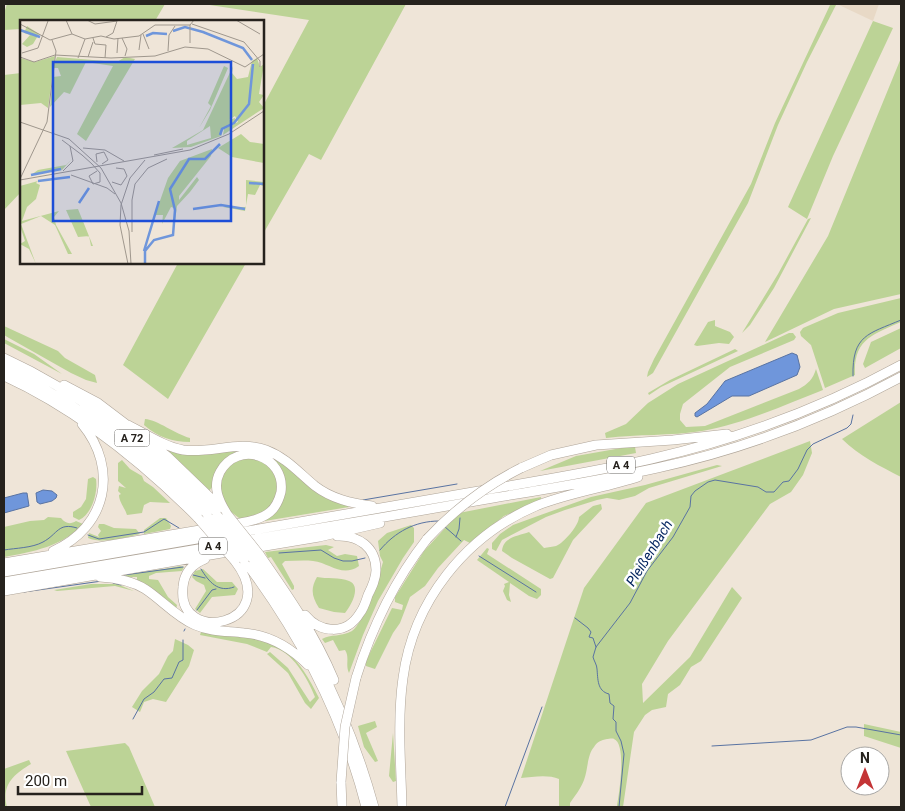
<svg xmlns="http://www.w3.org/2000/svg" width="905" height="811" font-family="Roboto,sans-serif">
<rect width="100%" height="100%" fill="#efe5d8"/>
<!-- built -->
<path fill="#e8d9c6" d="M837 4H879L873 21Z"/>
<!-- green -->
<path fill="#bcd396" d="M7 4H165L155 21H21V29L4 30V13Z
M203 4H406L321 160 309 154 263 234V106L309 20Z
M830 5H836L807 62 778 125 748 203 653 373 647 377 648 372 654 359 751 184 775 123Z
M873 21 893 28 833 156 807 219 788 207Z
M901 58V294L834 309 765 342 828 236Z
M21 73V192L4 210V75Z
M811 218 774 288 750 325 742 333 778 274 808 219Z
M178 263H246L168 399 123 365Z
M901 298V322C874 334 853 339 855 375L825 388 811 345 801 336 800 332 803 328 838 313Z
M715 320V326L730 332 734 337 729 344 719 343 697 346 694 345 708 322Z
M4 326 58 351 65 358 95 375 97 383 86 380 71 373 9 338 4 335Z
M901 328V348L865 368 863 364 871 342Z
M789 333H793L796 337 794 340 730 367 683 404 680 414V420L686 427 705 426 799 389C808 384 813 379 816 369L823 390C784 405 744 424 702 431 670 436 638 434 606 438L605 433 626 424 648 403 678 384Z
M4 339 34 354 62 374 4 343Z
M735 349 738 351 661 387 649 395 648 393 670 380Z
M901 402V477C880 466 859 456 842 439Z
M145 419C158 420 175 434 190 438V442C172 442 158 437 144 425Z
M810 441 812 453 803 475 791 492 770 504 668 641 642 684 643 703 690 657 732 587 742 598 701 661 691 667 680 685 668 694 666 707 652 710 645 715 634 732 623 807 617 806C619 795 627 744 614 739 613 738 608 739 607 739 601 740 597 742 594 747 587 755 588 770 584 780 581 788 575 796 570 803V807H559V779C548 774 532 777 521 778L584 588 646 503Z
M627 447H635L636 453 540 471 576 456Z
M163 448 242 450 258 451 273 457 349 507 252 523C285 505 291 504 277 465L240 452 209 491Z
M242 457 264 461 275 472 279 492 271 508 250 518H239L226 508 219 487 221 476 228 466Z
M122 460 130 469 142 476 144 481 153 487 170 503 150 502 144 505 142 513 127 515C125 508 119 502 119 495L121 494 118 491 119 486 126 488 118 481V463Z
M717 465 722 466 649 488 635 496 619 500 607 498 597 500 565 510 546 517 502 540 496 551 492 549V543L500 534 513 525 535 517 591 497 645 485Z
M93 477 96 479C98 493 92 514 79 520L73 517V512L81 507 86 499 88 479Z
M541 497V500L504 516 470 543 464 540 438 568 425 586 410 597 400 623 393 633 375 669 366 666V661L392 608 402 610 403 605 395 602V597L424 551 459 513Z
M601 504 602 509 573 540 553 578 550 579 512 558 502 551C503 537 518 536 529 532L544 548C548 547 553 547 556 546 564 543 579 525 579 517L593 506Z
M48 517 61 518C65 523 70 525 76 521L83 524C63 546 33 552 4 557V527L30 521 44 520Z
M160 518H166L171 526 170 529 144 534V530Z
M99 524H104L114 528 136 529 140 534C125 538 103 544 88 538L89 533 99 537 98 535 101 531 98 527Z
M411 525 414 528V542L403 558 378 601 363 635 349 673C345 665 350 657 345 650L339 651 333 640 325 643 322 639C330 634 342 637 352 631 364 623 379 576 383 562L380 556 378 541 387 533Z
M326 545 334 547 328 550 337 556 345 554 357 556 359 566C342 578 330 563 313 561 304 560 294 561 285 561L282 564 294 586V589L292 590 271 557 268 558 265 552Z
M487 548 489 549 487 554 541 589V595L537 599 529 596 510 583 509 595 511 602 507 600 503 591 505 586 504 584 509 582 477 560Z
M180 566 184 567 182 571 156 573 149 576V579L158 580 168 597 177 605 176 609 137 581V577H127L125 575C144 571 162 570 180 566Z
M203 569 217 582H232L238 589 235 595 212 597 200 613 195 609 206 591 204 585 196 581 192 577 195 571Z
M317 577C326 579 340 577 349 581 362 586 351 606 345 613L334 612 319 608C312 597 310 589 317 577Z
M91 584H117L134 591 115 586 57 591 54 590Z
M201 632C265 640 288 633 319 698L311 709 305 703 288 673 267 654 270 652 288 668 310 702 315 697C308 679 292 650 271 647L267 652 247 644 200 635Z
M175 639 188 645 194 650 189 666 166 702 153 699 144 702 140 712 132 707 142 691 159 674 168 656 173 651Z
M375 721 377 727 366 733 378 761 375 762 364 747 358 726Z
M864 724 901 732V748L864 736Z
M393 733 396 781 393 782 389 776Z
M125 743 129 747 155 807H91L66 751Z
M29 760 31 764C14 774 1 785 7 807H4V769Z"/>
<!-- water -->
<path fill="#6f96db" stroke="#5973a2" d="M792 353 797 355 800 367 797 375 749 396H732L697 417 695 416V413L707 404 725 381Z
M43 490 52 491 57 495 56 498 52 501 40 504 37 502 36 493Z
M23 493H27L29 506 4 513V498Z"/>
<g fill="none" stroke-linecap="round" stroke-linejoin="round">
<!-- stream -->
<path stroke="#5973a2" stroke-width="1" d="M853 376C852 335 868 334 901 320
M363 500 457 484
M444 526 461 541
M88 535 99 539 144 532 164 519 179 528
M456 537 459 529 460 518
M4 550C16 548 32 548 43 542 58 534 58 522 77 528
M380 550C395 532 415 521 439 521
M279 553 321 550 334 558 343 561H352L365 558
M479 556 536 592
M201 569C209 582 218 593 234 587
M124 575 183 567
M193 575 205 578
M113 583 121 585
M24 592 102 581
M197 610 212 590 216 589
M575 618 588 628 591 632 589 637 593 638 596 647
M184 631 185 629
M133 719 144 699 154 692 164 679 172 678 179 662 183 660V640
M712 746 811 740 847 727H856L901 735
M505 807 542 707
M619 807 624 754 621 741 616 731V722L613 719 614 706 610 703 609 694C597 691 598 679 597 669 597 665 594 661 593 657L596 647 630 603 647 571 673 537 690 507 691 496 695 491 708 482 715 480 758 487 766 492H774L783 482 789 481 798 469 807 450 813 444 847 428 851 424 853 415"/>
<defs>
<path id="motorway" d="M4 358C85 395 155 452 217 515
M4 367C84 407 144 454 208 517
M4 376C78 410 141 461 198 518
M64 385 98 403 131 428
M128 425C146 434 163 446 183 450 211 454 239 440 266 450 287 458 299 473 315 486 332 499 351 503 372 506
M145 439 167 456 221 508
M521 468 551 455 596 445 673 440 727 434
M227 514C219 501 212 487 220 472 238 439 286 456 281 492 279 500 276 507 270 512 259 521 243 522 230 525
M236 533C315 519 394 505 473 492 533 482 593 472 651 459 738 439 824 407 901 365
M243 541C326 527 410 513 493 498 548 489 603 480 657 468 741 450 825 418 901 377
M248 549 319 537 380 523
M53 551C107 527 119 469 82 424
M259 554C287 594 315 634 334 680
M205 559C192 564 184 573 183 587 176 647 284 625 235 561
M253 559C309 635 349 716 374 807
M244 560C300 634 343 717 366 807
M4 563 212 528
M4 572 220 535
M100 577C116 578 132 581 145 589 162 600 176 617 195 625 211 632 228 631 244 633 270 635 290 647 308 665
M4 582 228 544
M4 591 233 551
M305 615C320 633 346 636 360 613 364 608 366 601 368 595 372 587 376 579 376 570 376 547 358 535 337 536
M356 678C372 627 394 581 427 539
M341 782 342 807
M402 807C401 765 397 720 403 678 413 602 465 536 536 506 568 493 604 488 638 477"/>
</defs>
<!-- motorway casing -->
<use href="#motorway" stroke="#afa599" stroke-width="10"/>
<!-- motorway -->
<use href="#motorway" stroke="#fff" stroke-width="9"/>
<defs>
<path id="motorway-bridge" d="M227 514 259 554
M217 515 253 559
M208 517 244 560
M198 518 235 561
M427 539C455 509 485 486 521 468
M341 782 345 727 356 678"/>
</defs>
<!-- motorway-bridge casing -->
<use href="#motorway-bridge" stroke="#afa599" stroke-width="10" stroke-linecap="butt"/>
<!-- motorway-bridge -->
<use href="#motorway-bridge" stroke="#fff" stroke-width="9"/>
</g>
<g text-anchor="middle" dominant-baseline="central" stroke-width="5" stroke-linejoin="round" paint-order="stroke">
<!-- shield labels -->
<g fill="#fff" stroke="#676461" stroke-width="1">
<rect x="114.5" y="429.5" width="35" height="17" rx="4"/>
<rect x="607" y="456.5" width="28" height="17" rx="4"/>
<rect x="199" y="537.5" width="28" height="17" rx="4"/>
</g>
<g font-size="11" font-weight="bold" fill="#26221d">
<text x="132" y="438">A 72</text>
<text x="621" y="465">A 4</text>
<text x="213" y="546">A 4</text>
</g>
<!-- water labels -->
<g font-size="14" font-style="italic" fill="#03245f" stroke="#fff">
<text transform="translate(649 553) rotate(-58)">Pleißenbach</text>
</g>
</g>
<!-- overview -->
<g transform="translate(20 20)">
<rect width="244" height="244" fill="#efe5d8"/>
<path d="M7 6 19 14 13 24 7 27 2 24 10 15 4 13ZM35 36 28 88 21 83 0 85V38L15 42ZM37 37 97 42 105 37 115 39 66 121 57 114 93 46 66 42 50 74 44 72 30 87 33 57 41 56 38 48H32ZM237 38 240 47 244 44 239 74 244 75 239 82 244 88 203 115 204 109 218 102 215 96 209 100 215 98 216 103 203 108 201 116 171 127 152 128 183 110 213 46 212 53 217 59 228 57 232 41ZM190 106 191 118 167 125V121ZM204 46 208 48 190 90 179 108 191 86 188 83ZM221 114 230 122 244 124V143L212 137 198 128ZM192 129 191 136 159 176V180L177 157 179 160 170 172 157 186 155 201 154 188 151 187 142 204 143 195H135L148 158 160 141ZM52 139 42 150 11 155 18 150 46 145ZM226 160 244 162V166L240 165 235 175 228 174 225 191 203 187H226ZM18 161 16 163 20 165 16 179 7 187 2 201 39 191 34 197 36 205 52 234H48L35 205 21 196 1 204 16 244 9 229 0 224 5 221 0 206V166ZM58 189 73 226H71L69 216 58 217 46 190Z" fill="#bcd396" fill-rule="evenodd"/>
<path fill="none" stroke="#6f96db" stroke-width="2.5" d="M0 10 20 17M153 11 165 7 183 12 223 28 232 40M126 16 133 13 147 14M200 115 202 109 214 103 229 84 233 44M11 155 41 149M18 161 50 157M229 163 244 164M59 183 69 168M173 189 201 185 225 189M124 231 139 181M125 244V231L134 220 153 215 155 190 150 169 169 139H185L200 124"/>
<path fill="none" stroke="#9f978d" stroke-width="1" d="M23 0H44M46 0 52 14M67 0 75 4 97 1M216 0 240 14M0 4 30 20 52 14 65 19 81 16 94 19 119 16 135 5H170L174 0M172 4 224 22 240 41V47M170 5V23M123 14 129 29M86 17 93 13 97 1M73 18 75 24 86 25 85 38M102 18 107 29 105 36M119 30 121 15M148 31 149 15 155 6M2 33 18 28 28 1M97 33 98 18M0 37 14 42 35 35 91 38 135 36 165 27 188 29 225 47 244 34M68 37 73 22M58 38 65 19M0 102 49 119 81 148 101 183 109 211 111 244M42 120 62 135 72 144 80 153V162L73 164 69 156 77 151M63 128 85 130 104 141M134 135 163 129M77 142 76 134 84 132 88 140 82 144M43 151 53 141 50 126M51 155 87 168 95 174M0 159 27 102 36 31 32 20M0 160 170 130 209 114 244 91M92 162 101 165 107 156 104 149 96 148M112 212V180L115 164 128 148 147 139M108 244 100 205 101 185 110 158 125 140"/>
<path fill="#1d4ed8" fill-opacity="0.15" stroke="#1d4ed8" stroke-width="2.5" d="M33 42H211V201H33Z"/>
<rect width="244" height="244" fill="none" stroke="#26221d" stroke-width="2.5"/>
</g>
<!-- border -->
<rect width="905" height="811" fill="none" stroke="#26221d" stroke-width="10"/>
<!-- north arrow -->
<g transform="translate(865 771)"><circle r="24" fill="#ffffff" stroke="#a8a7a5"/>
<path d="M0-4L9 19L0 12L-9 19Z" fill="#c43436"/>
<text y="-8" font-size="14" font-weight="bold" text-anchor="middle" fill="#26221d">N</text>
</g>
<!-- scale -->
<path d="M18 786v8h124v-8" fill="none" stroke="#26221d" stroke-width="2.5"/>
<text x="25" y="786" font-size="15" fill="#26221d" stroke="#ffffff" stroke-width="4" paint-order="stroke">200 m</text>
</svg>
